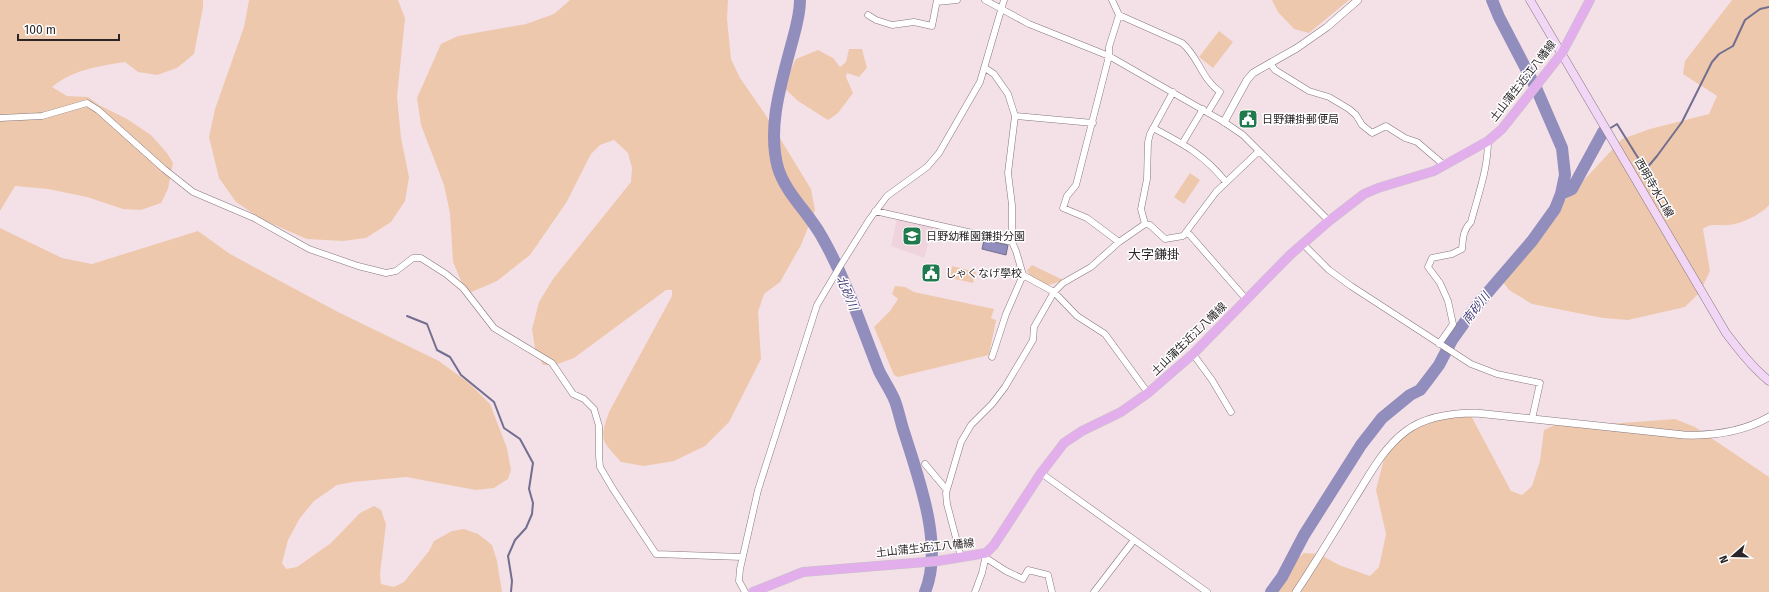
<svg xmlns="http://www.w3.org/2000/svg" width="1769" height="592" font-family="'Fira Sans','Noto Sans JP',sans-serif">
<rect width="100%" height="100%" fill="#f4e1e8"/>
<!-- built -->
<path fill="#efd4de" d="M897 219 933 227 924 258 891 246Z"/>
<!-- green -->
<path fill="#eec8ac" d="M0 0H203V7L194 54 177 68 157 75 138 72 125 62C99 66 72 70 52 87L67 96 88 97 99 105 127 119 151 135 167 153 173 163 168 189 161 203 141 210 123 209 87 197 48 189 15 186 0 211Z
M249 0H398L405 18 397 97 401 138 409 177 405 201 391 222 366 238 343 241 307 239 261 219 236 202 219 178 209 137 215 109 244 27Z
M570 0H728L727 19 731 59 740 78 765 114 811 189 815 210 801 245 780 282 764 294 758 312 761 359 729 422 705 446 674 461 644 466 621 462C601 439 599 441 609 412L672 296V290H666L574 358 555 365H543L535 348 532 329 539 302 553 279 631 182 632 168 628 153 614 140 600 145 591 154 566 203 530 255 497 281 469 293 462 283 453 262 450 213 444 185 421 125 417 98 441 44 458 36 526 24 554 14Z
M1272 0H1349L1309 33 1294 29 1278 12Z
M1732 0H1769V205C1761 215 1739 225 1727 225 1717 226 1711 223 1703 229L1710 271 1700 292 1685 307 1628 320 1603 318 1532 304 1509 290 1497 274 1622 139 1650 129 1709 114 1717 96 1683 74 1685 61Z
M1219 31 1233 42 1213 68 1199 57Z
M849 49H862L867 68 859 77 847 73 846 77 853 93 838 113 828 120 798 101 784 88 786 78 796 59 818 50 833 58 840 67 846 62Z
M1190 173 1200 180 1184 204 1174 197Z
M0 228 62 258 92 264 198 231 230 254 338 312 439 361 469 383 490 404 507 448 511 470 508 479 494 488 476 490 406 477 353 482 337 485 314 501 300 518 288 540 282 563 286 569 297 567 331 543 360 513 374 506 381 510 386 524 380 574 381 584 394 587 404 582 429 551 434 541 452 531 464 529 478 534 492 545 497 561 502 592H0Z
M1032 265 1063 280 1062 281 1048 285 1031 278 1027 270Z
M952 266 976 272 973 283 950 278Z
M895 286 905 287 914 292 994 309 991 318 996 320 989 355 898 377 894 375 874 327 890 311 898 299 892 294Z
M1469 412 1511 491 1522 495 1532 486 1540 461 1544 430 1561 422 1594 425 1675 419 1695 427 1769 477V592H1273L1297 559 1304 553 1319 554 1339 565 1370 576 1379 567 1386 534 1376 490 1384 459 1398 438 1438 416Z"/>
<!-- water -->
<path fill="#918dbc" stroke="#726e8f" d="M984 240 1008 245 1006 255 982 249Z"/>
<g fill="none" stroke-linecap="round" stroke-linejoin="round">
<!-- stream -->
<path stroke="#726e8f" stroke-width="2" d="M1609 129 1617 124 1640 161
M1645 167 1646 169 1657 156 1682 122 1712 62 1719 54 1733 46 1745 20 1760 9 1769 7
M407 316 427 324 437 350 450 357 461 375 494 402 504 428 520 439 533 463 529 489 533 503 532 514 526 528 515 540 508 556 512 581 511 592"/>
<!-- river -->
<path stroke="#918dbc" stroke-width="12" d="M800 0C800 16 795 31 791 46 781 84 767 128 778 168 786 194 809 213 822 237 846 279 861 326 879 371 884 381 891 391 895 401 899 412 901 424 905 435 919 480 944 546 925 592
M1561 194 1572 189 1603 132
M1271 592 1282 577 1304 535 1361 445 1382 418 1410 395 1420 390 1427 381 1439 365 1452 340 1477 305 1532 241 1555 209 1561 194 1565 175 1562 148 1536 88 1499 17 1492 0"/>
<defs>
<path id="minor" d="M985 0 1029 24 1109 56 1224 122 1243 135 1329 221
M1112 0 1119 15 1109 47V56L1076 185 1067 196 1063 208 1087 218 1119 242
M937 2 957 0
M868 15 876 20 892 25 914 22 932 26 937 0
M1119 15 1182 43C1199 57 1200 77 1220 92L1208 112
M1270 63 1275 70 1309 91 1329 97 1349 109 1356 115 1362 125 1372 133 1386 126 1405 138 1417 142 1444 165
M985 68 994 74 1008 94 1015 116 1008 173 1012 205V242L1016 251 1023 275 1054 292 1077 316 1105 334 1148 393
M1015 116 1093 123
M0 118 42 116 87 103 98 110 164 169 193 192 254 218 309 249 358 266 386 273 396 271 413 258H421L446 274 463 288 494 328 552 363 573 394 584 399 594 409 599 426V456L600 467 613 489 656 554 742 557
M1153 128C1185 145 1203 154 1226 182
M1182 144 1203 109
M875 211 1012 242
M1145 224 1150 225 1165 239 1183 236 1216 192 1259 151
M1145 224 1141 209 1147 179 1148 142 1150 134 1173 92
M1186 233 1190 235 1246 299
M1303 244 1329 270 1351 286 1471 364 1497 374 1540 383 1532 419
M1439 344 1453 324 1448 301 1440 283 1428 267 1432 258 1452 254 1462 249C1463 238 1463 230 1471 222 1478 195 1488 169 1488 141
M1193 354 1212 380 1231 412
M992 357 1006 314 1023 275
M925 464 946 489
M1041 473 1207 592
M961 557 947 504 946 493 961 442 971 425 992 404 1005 387 1033 340 1034 327 1054 292 1063 283 1091 267 1119 242 1145 224
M986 558 1006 571 1023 579 1028 570 1048 575 1052 592
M745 592 739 581 740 569 758 490 817 305 842 263 869 220 887 196 927 167 939 153 980 82 1004 0
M975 592 982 573 986 555
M1094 592 1134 540"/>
<path id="tertiary" d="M1224 122 1247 80 1253 73 1297 48 1327 27 1358 0
M1296 592C1316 562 1334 532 1353 501 1369 476 1382 449 1406 431 1426 416 1452 413 1476 413L1684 435C1714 436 1743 432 1769 417"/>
<path id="secondary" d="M1530 0 1726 333C1739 350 1752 367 1769 381"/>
<path id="primary" d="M753 592 803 572 938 561 986 553 994 545 1041 473 1064 443 1082 431 1121 412 1148 393 1193 354 1290 255 1329 221 1364 194 1378 188 1434 171 1488 141 1502 129 1562 53 1590 0"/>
</defs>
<!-- minor casing -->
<use href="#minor" stroke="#86767c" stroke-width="7"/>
<!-- tertiary casing -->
<use href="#tertiary" stroke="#86767c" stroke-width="8"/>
<!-- secondary casing -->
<use href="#secondary" stroke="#86767c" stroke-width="9"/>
<!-- primary casing -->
<use href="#primary" stroke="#c8c6c7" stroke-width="10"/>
<!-- minor -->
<use href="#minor" stroke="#fff" stroke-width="6"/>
<!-- tertiary -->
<use href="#tertiary" stroke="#fff" stroke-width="7"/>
<!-- secondary -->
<use href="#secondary" stroke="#f1d6f6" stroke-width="8"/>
<!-- primary -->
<use href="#primary" stroke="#e3aeec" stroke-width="9"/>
</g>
<!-- icons -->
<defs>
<symbol id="civic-square" viewBox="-11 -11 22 22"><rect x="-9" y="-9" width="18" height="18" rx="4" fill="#207a4e" stroke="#fff"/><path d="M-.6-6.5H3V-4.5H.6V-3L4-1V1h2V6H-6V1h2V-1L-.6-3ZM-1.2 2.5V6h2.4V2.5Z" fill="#fff"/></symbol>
<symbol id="school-square" viewBox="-11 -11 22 22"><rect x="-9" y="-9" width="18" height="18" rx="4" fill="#207a4e" stroke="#fff"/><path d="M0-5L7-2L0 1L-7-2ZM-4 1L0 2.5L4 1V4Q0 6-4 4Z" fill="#fff"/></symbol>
</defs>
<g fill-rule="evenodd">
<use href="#civic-square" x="1237" y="108" width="22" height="22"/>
<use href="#school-square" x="901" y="225" width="22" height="22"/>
<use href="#civic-square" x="920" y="262" width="22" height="22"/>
</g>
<g text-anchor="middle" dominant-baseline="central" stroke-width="3" stroke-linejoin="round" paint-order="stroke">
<!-- street labels -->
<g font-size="11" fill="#2b2527" stroke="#fff">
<text transform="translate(1523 81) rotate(-52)">土山蒲生近江八幡線</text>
<text transform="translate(1654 188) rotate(60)">西明寺水口線</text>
<text transform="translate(1189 339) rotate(-44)">土山蒲生近江八幡線</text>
<text transform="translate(925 548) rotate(-6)">土山蒲生近江八幡線</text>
</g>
<!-- poi labels -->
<g font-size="11" fill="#2b2527" stroke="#fff" text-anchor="start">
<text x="1262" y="119">日野鎌掛郵便局</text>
<text x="926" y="236">日野幼稚園鎌掛分園</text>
<text x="945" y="273">しゃくなげ學校</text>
</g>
<!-- water labels -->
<g font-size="12" font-style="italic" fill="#473d7a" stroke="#fff">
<text transform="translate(847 293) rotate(67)">北砂川</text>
<text transform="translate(1476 308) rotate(-52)">南砂川</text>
</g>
<!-- quarter labels -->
<g font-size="13" fill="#2b2527" stroke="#fff">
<text x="1154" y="254">大字鎌掛</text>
</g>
</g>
<!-- north arrow -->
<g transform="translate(1733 556) rotate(250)" stroke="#ffffff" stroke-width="3" paint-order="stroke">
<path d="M0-3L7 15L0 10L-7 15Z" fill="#2b2527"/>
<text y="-6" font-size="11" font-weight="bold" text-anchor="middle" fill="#2b2527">N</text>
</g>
<!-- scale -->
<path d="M18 34v6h101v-6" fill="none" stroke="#2b2527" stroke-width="2"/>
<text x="24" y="34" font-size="12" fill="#2b2527" stroke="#ffffff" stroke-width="3" paint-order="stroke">100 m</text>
</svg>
